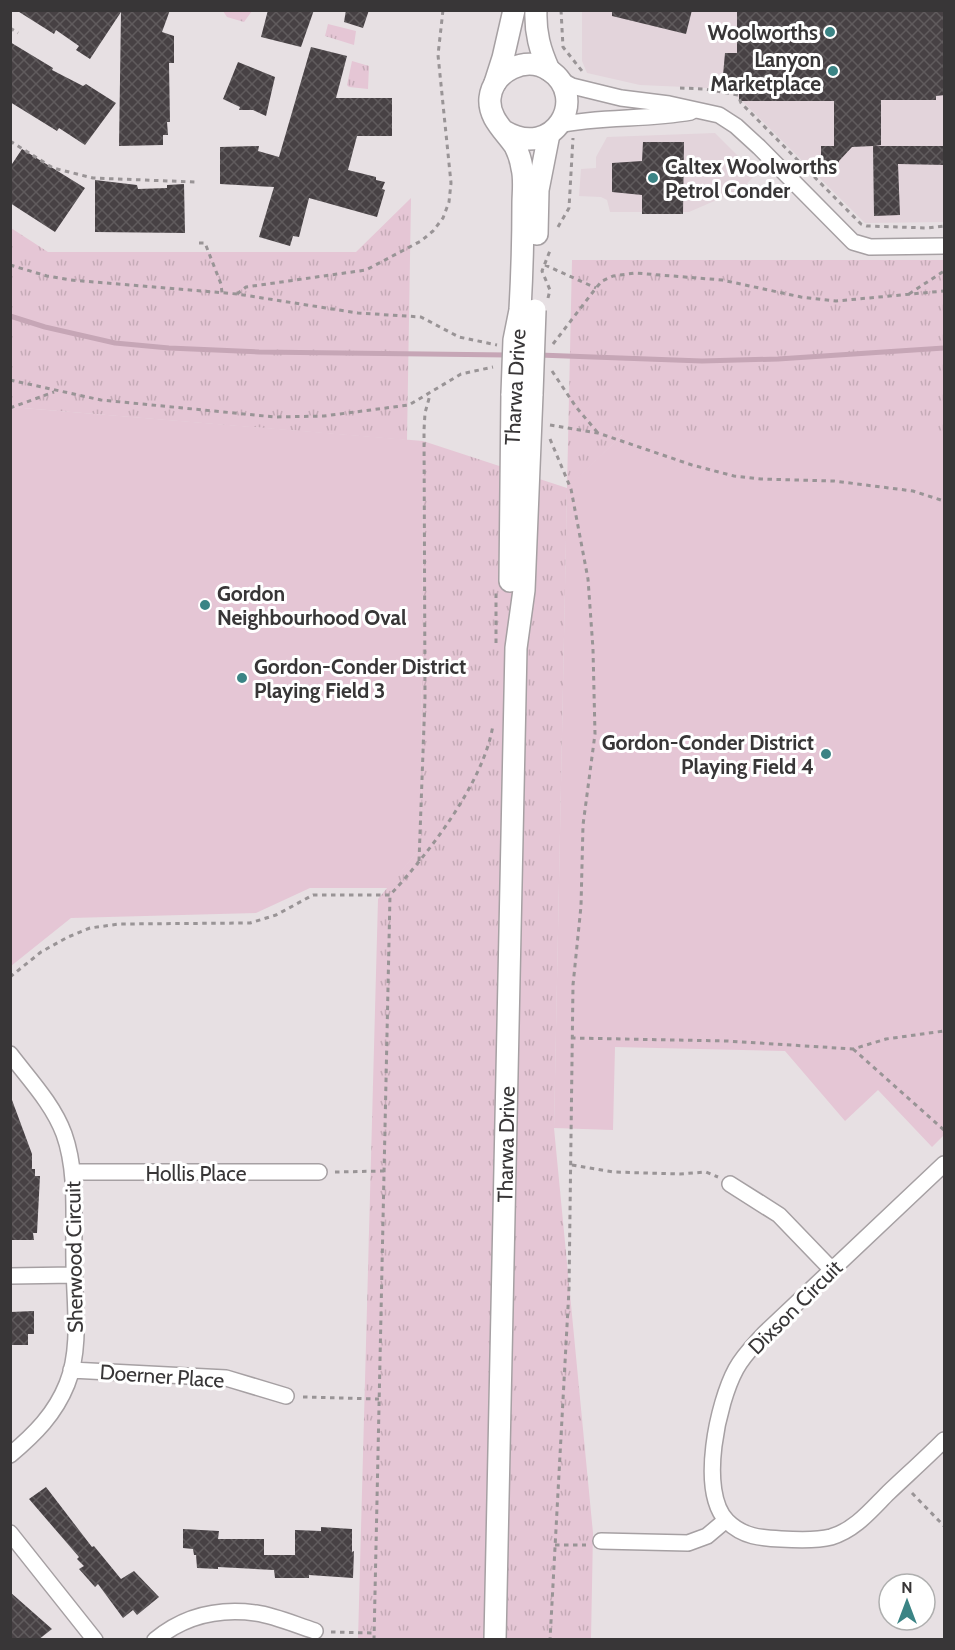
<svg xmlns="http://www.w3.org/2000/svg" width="955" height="1650" font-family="Cabin,sans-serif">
<defs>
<pattern id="grass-tufts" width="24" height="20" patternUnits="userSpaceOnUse" patternTransform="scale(1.5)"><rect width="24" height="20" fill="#e5c6d5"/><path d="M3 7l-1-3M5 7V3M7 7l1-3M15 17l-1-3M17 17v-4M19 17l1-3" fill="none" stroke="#c5abb7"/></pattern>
<pattern id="building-cross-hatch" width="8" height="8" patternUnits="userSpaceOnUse" patternTransform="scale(1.5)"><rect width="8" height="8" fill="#474144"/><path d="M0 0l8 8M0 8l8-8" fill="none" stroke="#605b5d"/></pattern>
</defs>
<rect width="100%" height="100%" fill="#e7e0e3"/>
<!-- built -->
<path fill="#e3d4db" d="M582 11H944V222L865 223 730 89 640 85 587 73 582 61Z
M715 133 756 174 742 189 689 212H610L607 200 601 197 579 196 581 169 596 168V157L607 137Z"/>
<!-- grass -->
<path fill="url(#grass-tufts)" d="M223 11H252L244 22 227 17Z
M328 24 356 31 354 45 325 36Z
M352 61 369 66 368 89 349 87 347 85Z
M411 198 407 440 11 407V228L48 252H356Z
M572 260H944V435H622L567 489 554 1128 593 1533 591 1639 358 1640 378 899 421 847 423 441 567 488Z"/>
<!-- green -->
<path fill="#e5c6d5" d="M11 407 423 441 421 847 388 888H310L256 913 71 918 11 966Z
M622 435H944V1135L932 1147 878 1090 845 1121 785 1051 615 1047 613 1130 554 1128 567 488Z"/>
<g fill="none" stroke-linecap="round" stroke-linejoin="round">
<!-- stream -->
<path stroke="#c6a6b6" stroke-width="5" d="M10 316 45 327 115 343 169 348 259 352 508 355
M539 355 702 361 778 359 944 348"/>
</g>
<!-- building -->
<path fill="url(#building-cross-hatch)" d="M16 10H170L162 32 174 36V63H169L170 122H167L168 135H163V145L119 146 121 12 90 59 76 50 79 46 56 30 54 34Z
M268 10H314L301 47 261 37Z
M346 10H369L363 28 344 22Z
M612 10H692L686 34 612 16Z
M737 10 945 11V95L936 96V100H881V145L875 146H945V165L898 164 900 215 874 216 873 146 852 147 839 161V165L821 166V146H834V101H739V82H725L723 75 725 53H737Z
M10 42 53 68 52 70 83 86 86 84 116 103 85 145 59 128 57 131 10 102Z
M311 47 347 56 336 98H392V136H357L348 170 376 177V180L385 182 382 189 385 190 377 217 309 198 299 237 293 236 290 246 259 237 274 187 220 184V147L259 146 258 151 279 157Z
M238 62 275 77 266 116 253 110H239L240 107 223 99Z
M643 142H684L683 214H642V195L612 192V163L642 161Z
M22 149 85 188 55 232 10 203V167Z
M95 180 137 185 138 189 167 188V185L184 184 185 233 95 232Z
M10 1100H12L32 1154V1169H35V1176H40L37 1233H33L34 1240H10Z
M34 1311V1334H28V1345H10V1312Z
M46 1487 92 1547 94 1546 121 1579 134 1571 159 1597 137 1615 133 1610 123 1618 98 1584 95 1587 79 1569 84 1566 77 1559 79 1557 29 1499Z
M321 1527 352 1529V1552L354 1551 353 1578 309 1575V1578H275L274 1570 218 1567V1569L197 1568 196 1555H194L193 1549 183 1548V1529L219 1531 218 1539H264V1555H295V1530L321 1531Z
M10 1592 52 1629 38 1640H10Z"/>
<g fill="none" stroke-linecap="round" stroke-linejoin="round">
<defs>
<path id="minor" d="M559 79 572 86 621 98 669 104 719 115 736 126 759 147 853 242 870 247 944 246
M558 125C602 116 647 120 691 112
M10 1054C29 1079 53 1104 64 1134 78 1173 73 1220 74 1261 74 1301 82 1347 67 1384 55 1414 35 1434 10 1455
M944 1164 764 1334C754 1345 743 1356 736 1369 718 1402 698 1491 727 1521 743 1537 761 1538 781 1539 797 1540 816 1541 831 1537 855 1530 871 1510 888 1493 907 1475 926 1458 944 1440
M73 1172H319
M730 1184 779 1215 832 1270
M10 1276 74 1275
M71 1370 226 1378 286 1396
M10 1533 95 1640
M601 1541 688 1543 707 1536 726 1520
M155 1640C184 1616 219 1608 256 1613 276 1616 296 1625 315 1631"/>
<g id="secondary">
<path d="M536 10C535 33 540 50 549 70"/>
<path d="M495 83 503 58 514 10"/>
<path d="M504 131C554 161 590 97 549 70 526 55 493 71 490 98 488 118 505 131 515 146 518 152 521 161 522 168 525 179 523 193 523 204 523 240 522 274 520 310"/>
<path d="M537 234 538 190 549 134"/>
<path d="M510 581 512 394"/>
<path id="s1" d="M495 1640 516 648 524 590 532 394"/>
</g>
</defs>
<!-- minor casing -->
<use href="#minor" stroke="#a6a0a3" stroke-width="18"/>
<!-- secondary casing -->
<use href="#secondary" stroke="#a6a0a3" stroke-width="24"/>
<!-- path -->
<path stroke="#999496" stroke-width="3" stroke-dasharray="4.5 4.5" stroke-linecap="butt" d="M561 10 563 47 582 71
M10 28 18 33
M680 88 705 89 738 95 741 103 861 224 867 226 928 228 944 226
M10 141 53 168 93 178 195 182
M558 227 569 208 573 138
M199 243H205L221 284 222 293
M10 265 47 276 71 280 237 294 358 313 421 317 459 337 497 345
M545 265 596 288
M237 294 246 287 366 270 421 241 433 231 443 218 449 202 451 183 438 55 443 10
M909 294 944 271
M548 298 550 290 542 271 551 248
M553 344 596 288 602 281 613 276 635 273 722 280 801 297 836 301 944 291
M552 371 576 407 598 433
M10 380 101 400 275 417 324 416 409 405 461 374 493 367
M10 408 54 392
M550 425 598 433 692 465 734 476 761 479 834 481 913 491 944 501
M550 439 571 489 588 579 593 649 595 734 583 825 581 906 573 985 569 1289 550 1640
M496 643V593
M419 861 425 698 424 430 425 413 430 395
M10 977 41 952 68 937 90 928 119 924 250 923 276 915 313 895H390C429 853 484 782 493 725
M571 1038 727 1041 853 1049 886 1039 944 1031
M853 1049 944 1130
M572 1165 613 1172 680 1174 706 1172 718 1177
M335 1172 384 1171
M303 1397 379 1399
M912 1493 944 1526
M555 1545H586
M331 1632 374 1633
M374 1640 390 895"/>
<!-- minor -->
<use href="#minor" stroke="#fff" stroke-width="15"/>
<!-- secondary -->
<use href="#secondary" stroke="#fff" stroke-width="21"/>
<defs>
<path id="secondary-bridge" d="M512 394 514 340 520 310
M532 394 535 310"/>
</defs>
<!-- secondary-bridge casing -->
<use href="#secondary-bridge" stroke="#a6a0a3" stroke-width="24" stroke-linecap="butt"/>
<!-- secondary-bridge -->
<use href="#secondary-bridge" stroke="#fff" stroke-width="21"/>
</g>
<!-- markers -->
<g fill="#3b8485" stroke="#fff" stroke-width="2">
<circle cx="830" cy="32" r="6"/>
<circle cx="833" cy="71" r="6"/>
<circle cx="653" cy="178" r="6"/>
<circle cx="205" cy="605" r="6"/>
<circle cx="242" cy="678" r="6"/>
<circle cx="826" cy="754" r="6"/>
</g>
<g text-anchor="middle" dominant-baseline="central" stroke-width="6" stroke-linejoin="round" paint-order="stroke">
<!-- poi labels -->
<g font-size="21" font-weight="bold" fill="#383637" stroke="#fff" text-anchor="end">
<text x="818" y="32">Woolworths</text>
<text x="821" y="59">Lanyon<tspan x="821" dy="24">Marketplace</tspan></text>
<text x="665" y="166" text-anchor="start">Caltex Woolworths<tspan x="665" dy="24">Petrol Conder</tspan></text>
<text x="217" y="593" text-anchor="start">Gordon<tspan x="217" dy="24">Neighbourhood Oval</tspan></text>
<text x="254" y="666" text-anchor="start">Gordon-Conder District<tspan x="254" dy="24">Playing Field 3</tspan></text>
<text x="814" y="742">Gordon-Conder District<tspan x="814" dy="24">Playing Field 4</tspan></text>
</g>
<!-- street labels -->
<g font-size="21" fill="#383637" stroke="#fff">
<text transform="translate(515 387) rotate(-87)">Tharwa Drive</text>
<text stroke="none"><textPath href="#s1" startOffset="496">Tharwa Drive</textPath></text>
<text x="196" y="1173">Hollis Place</text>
<text transform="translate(74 1257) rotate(-91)">Sherwood Circuit</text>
<text transform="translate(795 1307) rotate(-45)">Dixson Circuit</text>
<text transform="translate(162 1376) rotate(4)">Doerner Place</text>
</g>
</g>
<!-- border -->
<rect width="955" height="1650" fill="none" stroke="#383637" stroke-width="24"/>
<!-- north arrow -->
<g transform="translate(907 1602)"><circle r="28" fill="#ffffff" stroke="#afafaf" stroke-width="1.5"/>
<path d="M0-4.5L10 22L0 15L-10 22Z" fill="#3b8485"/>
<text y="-9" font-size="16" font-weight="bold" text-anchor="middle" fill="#383637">N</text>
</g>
</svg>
